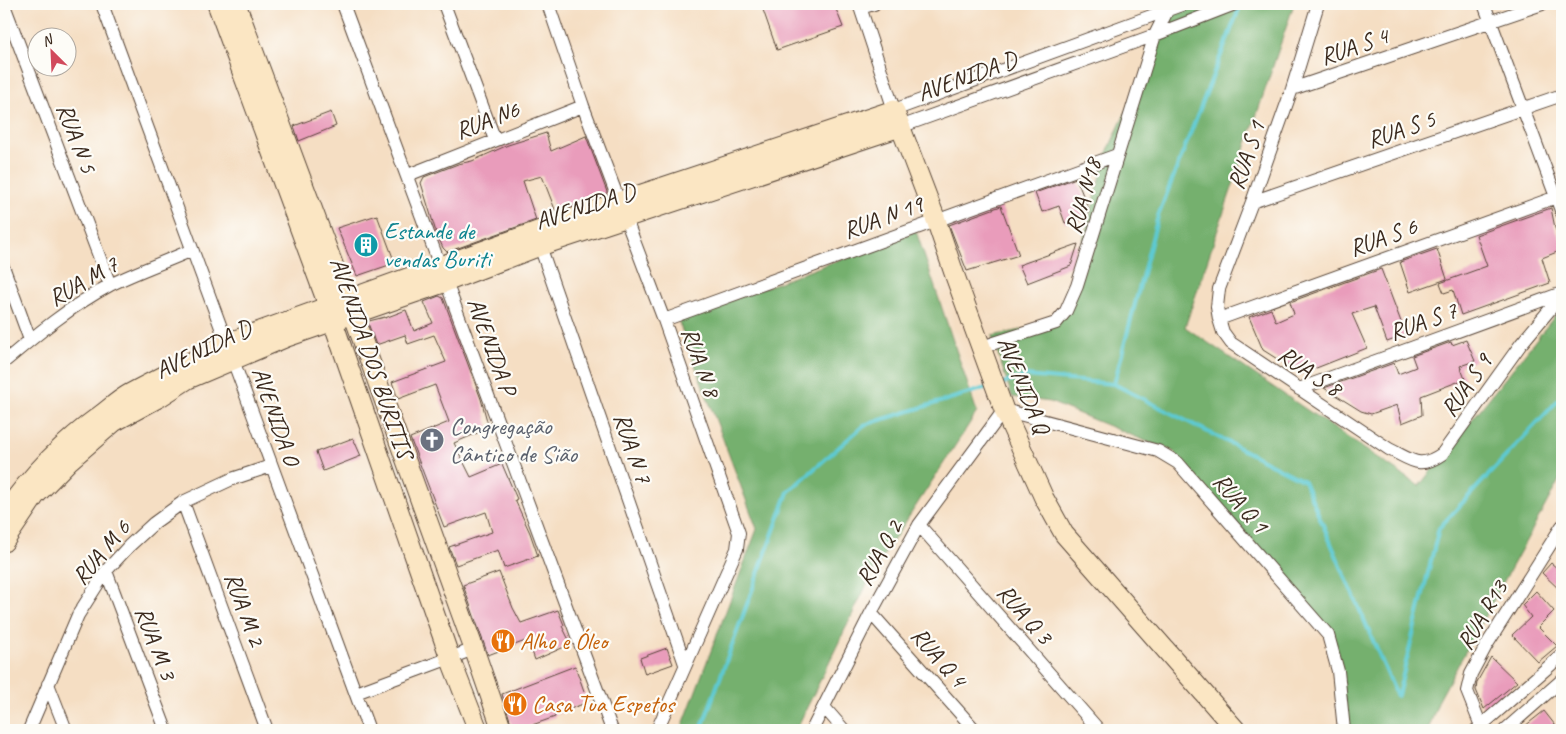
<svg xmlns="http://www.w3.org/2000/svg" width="1566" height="734" font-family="Caveat,sans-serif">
<rect width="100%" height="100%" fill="#fdfcf7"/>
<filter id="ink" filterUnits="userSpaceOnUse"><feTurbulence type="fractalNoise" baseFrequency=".02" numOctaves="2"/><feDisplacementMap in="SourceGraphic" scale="10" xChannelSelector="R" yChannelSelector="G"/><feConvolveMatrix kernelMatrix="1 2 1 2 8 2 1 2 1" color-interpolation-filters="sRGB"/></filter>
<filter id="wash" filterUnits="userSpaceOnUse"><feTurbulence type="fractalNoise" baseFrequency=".0096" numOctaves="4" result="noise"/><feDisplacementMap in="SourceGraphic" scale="20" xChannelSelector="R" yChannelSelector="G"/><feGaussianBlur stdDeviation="1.12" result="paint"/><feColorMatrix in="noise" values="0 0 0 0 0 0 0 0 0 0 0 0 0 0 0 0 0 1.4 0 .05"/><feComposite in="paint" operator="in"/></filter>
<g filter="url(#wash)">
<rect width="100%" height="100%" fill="#f5dec3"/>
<!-- forest -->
<path fill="#75b06e" stroke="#586d46" d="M1176 4H1294L1185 327 1419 486 1562 307V475L1439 700 1428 730H1348L1333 633 1174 452 1163 446 1153 444 1050 402 1012 397 992 336 1060 322 1108 150Z
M916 231 977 412 873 572 796 730H681L757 529 678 320Z"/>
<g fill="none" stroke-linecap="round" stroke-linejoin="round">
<!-- stream -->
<path stroke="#5dcad3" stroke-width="4" d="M1001 384 1026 376 1114 384 1304 481 1397 696
M1114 384 1158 216 1241 4
M1398 695 1439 528 1562 396
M701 730 788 492 864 425 989 387"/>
</g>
<g id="blocks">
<!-- building -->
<path fill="#e99cbb" d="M761 4H834L843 27 777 50Z
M331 112 336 126 299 141 294 126Z
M546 133 551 151 586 136 607 192 606 194 556 212 542 176 523 181 536 220 447 252 443 248 436 232 421 183 424 177 458 164 472 161 508 145Z
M1076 178 1089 210 1084 219 1065 223 1059 206 1042 212 1035 193Z
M1001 206 1019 255 967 271 949 225Z
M1551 208 1555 228 1562 242V250L1542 258 1550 283 1461 315 1453 290 1444 293 1440 283 1487 266 1476 235Z
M377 215 395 263 357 276 337 228Z
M1078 244 1071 266 1027 283 1019 265Z
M1437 249 1447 279 1410 292 1400 262Z
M1381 269 1406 335 1387 342 1374 307 1352 314 1367 348 1301 374 1263 350 1249 317 1271 309 1276 322 1294 314 1290 302Z
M439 296 443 298 481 399 489 428 454 443 471 477 502 464 517 499 515 500 530 533 538 556 504 568 498 550 456 565 449 547 492 532 486 512 444 527 410 438 449 422 435 385 398 399 392 382 446 362 434 335 408 344 405 335 376 345 368 323 369 321 385 317V318L406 310 414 331 433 323 424 302Z
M1466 340 1475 361 1460 366 1465 379 1421 396 1422 415 1402 423 1397 405 1371 414 1361 411 1324 388 1394 363 1398 374 1416 367 1412 356 1451 342 1452 345Z
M353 438 361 456 323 471 316 452Z
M1551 563 1558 569 1562 566V592L1542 573Z
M499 572 513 608 521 623 558 610 564 625 562 626 571 644 535 660 528 640 488 655 463 585Z
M1536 591 1554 611 1538 627 1557 646 1538 662 1512 635 1531 617 1522 605Z
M667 648 673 664 645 674 640 658Z
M1491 657 1517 682 1484 709 1476 690 1477 682Z
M575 666 588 702 555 715V717L518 730H513L502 694Z
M1544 711 1559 730H1520Z"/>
</g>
</g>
<g filter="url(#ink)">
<use href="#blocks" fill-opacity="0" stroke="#574537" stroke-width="1"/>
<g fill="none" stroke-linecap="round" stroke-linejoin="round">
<defs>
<path id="street" d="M102 4 369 730
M343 4 612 730
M444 4 495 140
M548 4 583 106 664 320 739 533 737 549 657 730
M859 4 894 110 1184 4
M1318 4 1292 89 1252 202 1219 289 1217 307 1219 319 1223 332 1231 343 1389 449C1412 460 1419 470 1442 454L1521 344 1562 295
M1484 4 1562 213
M4 5 110 285
M860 8 874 4
M1292 89 1542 4
M900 127 1155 35 1235 4
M408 175 583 106
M1252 202 1562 95
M540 246 685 664
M4 269 30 340
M1219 319 1562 195
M664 320 1117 155
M982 347 1056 323 1066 311 1077 286 1155 35 1169 7
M4 362C37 334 71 306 110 285 136 272 165 262 192 250
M1299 389 1562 293
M183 502 267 730
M919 525 1099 730
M106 571 166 730
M871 613 975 730
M48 684 66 730
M356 693 474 649
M824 707 844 730
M29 730 78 615 106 571 129 546 154 523 183 502 232 479 271 466
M812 730 871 613 919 525 1004 410 1158 451 1178 463 1328 635 1338 671 1344 730
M1476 730 1562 655
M1485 730 1481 726 1467 691 1471 674 1486 646 1562 526
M1505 730 1562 680"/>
<path id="secondary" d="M217 4 328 305 333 322 450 658 478 730
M236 4 346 299 353 314 474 649 502 730
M4 514C31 475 63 442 102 414 111 407 120 399 129 394 162 376 195 361 227 343L618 202 894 110 936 220 955 276 1004 410 1044 498 1064 534 1236 730
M4 542 35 496 70 460 93 440 114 422 160 397 188 379 287 337 446 282 540 246 900 127"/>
</defs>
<!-- street casing -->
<use href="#street" stroke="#574537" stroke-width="14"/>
<!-- secondary casing -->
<use href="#secondary" stroke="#574537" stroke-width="21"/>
<!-- street -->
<use href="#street" stroke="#fff" stroke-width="12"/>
<!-- secondary -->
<use href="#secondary" stroke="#fbe6c3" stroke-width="19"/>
</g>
</g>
<!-- icons -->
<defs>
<symbol id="building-disc" viewBox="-11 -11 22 22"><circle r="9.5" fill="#0f9aa8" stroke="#fdfcf7"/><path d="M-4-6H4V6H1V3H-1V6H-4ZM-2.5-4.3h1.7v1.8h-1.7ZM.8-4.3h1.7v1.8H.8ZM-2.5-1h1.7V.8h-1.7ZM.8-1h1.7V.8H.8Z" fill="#fff"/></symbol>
<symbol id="church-disc" viewBox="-11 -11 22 22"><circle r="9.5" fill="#6b7280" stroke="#fdfcf7"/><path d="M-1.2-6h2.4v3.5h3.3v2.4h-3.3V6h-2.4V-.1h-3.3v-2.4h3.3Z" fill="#fff"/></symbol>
<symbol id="restaurant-disc" viewBox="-11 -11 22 22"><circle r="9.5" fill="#e8710a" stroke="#fdfcf7"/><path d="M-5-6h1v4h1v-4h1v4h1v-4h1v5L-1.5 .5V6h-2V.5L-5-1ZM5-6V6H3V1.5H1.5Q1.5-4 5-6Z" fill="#fff"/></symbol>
</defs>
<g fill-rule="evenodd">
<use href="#building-disc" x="352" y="231" width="28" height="28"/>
<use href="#church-disc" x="418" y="426" width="28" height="28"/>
<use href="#restaurant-disc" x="489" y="627" width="28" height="28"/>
<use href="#restaurant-disc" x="501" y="690" width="28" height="28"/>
</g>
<g text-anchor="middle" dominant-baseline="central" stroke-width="4.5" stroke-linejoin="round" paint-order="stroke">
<!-- street labels -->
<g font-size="24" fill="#3b2a1e" stroke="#fdfcf7">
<text transform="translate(1354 46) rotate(-19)">RUA S 4</text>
<text transform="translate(967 76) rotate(-20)">AVENIDA D</text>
<text transform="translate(487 120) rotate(-21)">RUA N6</text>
<text transform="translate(1401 129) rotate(-19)">RUA S 5</text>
<text transform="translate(77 138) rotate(69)">RUA N 5</text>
<text transform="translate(1246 155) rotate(-71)">RUA S 1</text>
<text transform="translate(1083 196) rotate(-74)">RUA N18</text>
<text transform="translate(585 206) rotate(-18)">AVENIDA D</text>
<text transform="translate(883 217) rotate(-20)">RUA N 19</text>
<text transform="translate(1383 237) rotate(-20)">RUA S 6</text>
<text transform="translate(83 281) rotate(-30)">RUA M 7</text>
<text transform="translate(1423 321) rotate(-20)">RUA S 7</text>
<text transform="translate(492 346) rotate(70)">AVENIDA P</text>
<text transform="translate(203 349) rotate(-26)">AVENIDA D</text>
<text transform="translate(372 358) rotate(71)">AVENIDA DOS BURITIS</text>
<text transform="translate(701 362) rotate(70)">RUA N 8</text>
<text transform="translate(1310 371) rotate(34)">RUA S 8</text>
<text transform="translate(1024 385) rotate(68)">AVENIDA Q</text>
<text transform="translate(1466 385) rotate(-55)">RUA S 9</text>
<text transform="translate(276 416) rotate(71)">AVENIDA O</text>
<text transform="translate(633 448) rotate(71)">RUA N 7</text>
<text transform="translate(1241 503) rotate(49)">RUA Q 1</text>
<text transform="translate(101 552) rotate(-50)">RUA M 6</text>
<text transform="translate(879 553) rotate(-61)">RUA Q 2</text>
<text transform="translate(245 609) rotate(70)">RUA M 2</text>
<text transform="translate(1025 614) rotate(49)">RUA Q 3</text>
<text transform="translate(1482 615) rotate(-59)">RUA R13</text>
<text transform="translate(156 643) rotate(69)">RUA M 3</text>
<text transform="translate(939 657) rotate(49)">RUA Q 4</text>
</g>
<!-- culture labels -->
<g font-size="24" fill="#0d838f" stroke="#fdfcf7" text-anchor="start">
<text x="384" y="231">Estande de<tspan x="384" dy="28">vendas Buriti</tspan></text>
</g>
<!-- worship labels -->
<g font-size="24" fill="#5b616d" stroke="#fdfcf7" text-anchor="start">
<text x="450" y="426">Congregação<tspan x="450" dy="28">Cântico de Sião</tspan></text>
</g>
<!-- food labels -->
<g font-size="24" fill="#c56008" stroke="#fdfcf7" text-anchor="start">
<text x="520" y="641">Alho e Óleo</text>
<text x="532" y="704">Casa Tua Espetos</text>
</g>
</g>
<!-- margin -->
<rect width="1566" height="734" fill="none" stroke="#fdfcf7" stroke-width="20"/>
<!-- north arrow -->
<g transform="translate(52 52) rotate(336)"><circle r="24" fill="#fdfcf7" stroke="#afa8a0"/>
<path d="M0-4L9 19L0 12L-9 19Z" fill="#d1495b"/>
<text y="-8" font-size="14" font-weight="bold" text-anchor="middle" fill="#3b2a1e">N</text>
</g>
</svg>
